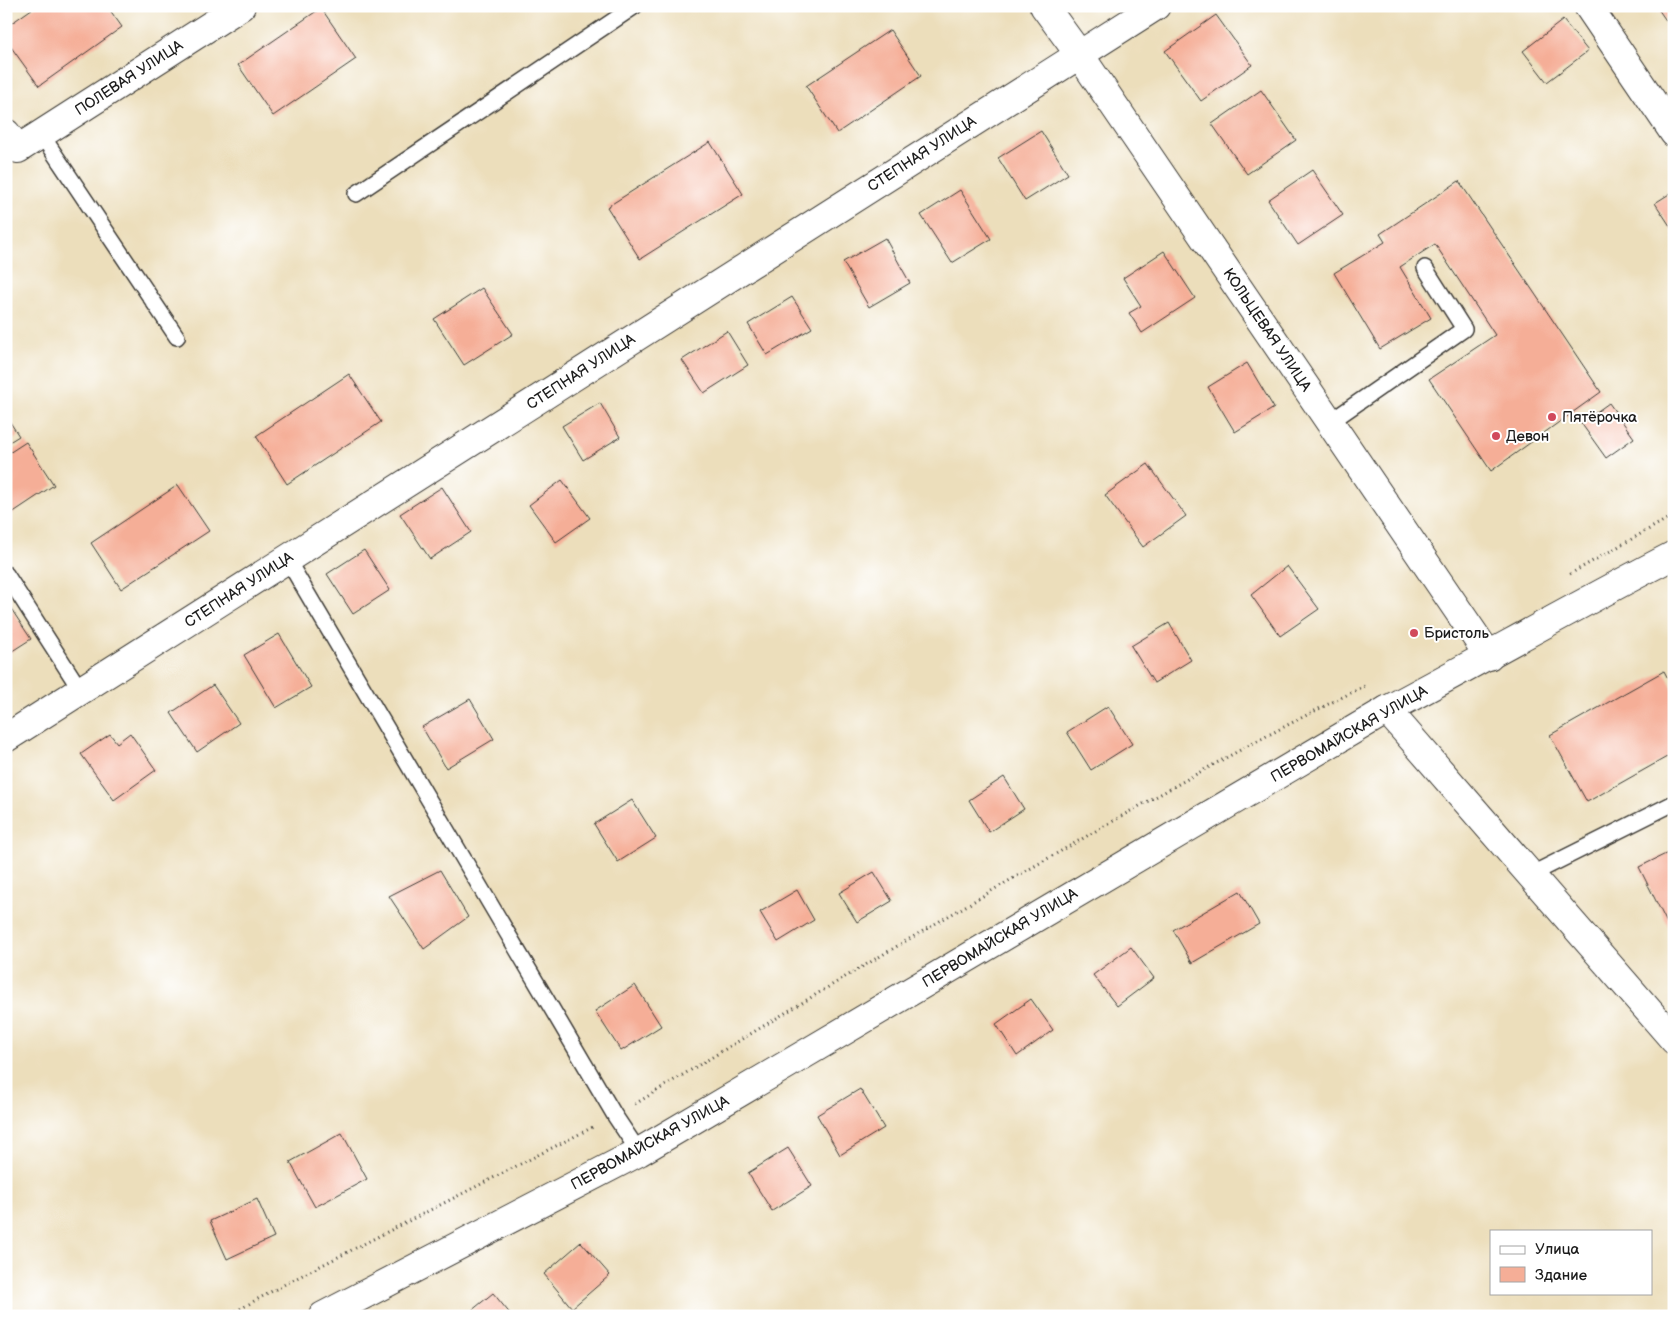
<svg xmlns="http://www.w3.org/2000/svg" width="1680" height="1322" font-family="'Balsamiq Sans',sans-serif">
<rect width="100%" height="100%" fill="#fff"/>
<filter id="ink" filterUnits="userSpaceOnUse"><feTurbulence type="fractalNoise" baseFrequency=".02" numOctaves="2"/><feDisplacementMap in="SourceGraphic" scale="10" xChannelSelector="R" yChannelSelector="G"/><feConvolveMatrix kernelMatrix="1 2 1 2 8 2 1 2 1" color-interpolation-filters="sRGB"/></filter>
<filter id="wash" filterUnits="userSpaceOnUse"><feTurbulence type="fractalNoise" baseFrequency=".0096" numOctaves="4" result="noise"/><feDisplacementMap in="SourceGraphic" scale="20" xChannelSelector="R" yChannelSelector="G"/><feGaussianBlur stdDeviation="1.12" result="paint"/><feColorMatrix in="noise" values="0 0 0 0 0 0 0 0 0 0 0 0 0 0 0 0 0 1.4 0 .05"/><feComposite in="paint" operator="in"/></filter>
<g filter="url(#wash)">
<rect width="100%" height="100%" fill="#ecdebb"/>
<g id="blocks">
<!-- building -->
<path fill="#f5ae97" d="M36 6H107L122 27 39 86 6 40V27Z
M1656 6H1674V32Z
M321 8 356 59 273 116 238 65Z
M1216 15 1252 65 1201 101 1165 51Z
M1563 20 1588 51 1547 82 1523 51Z
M890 30 921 76 837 133 806 86Z
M1261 90 1296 140 1247 174 1212 124Z
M1041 131 1068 174 1025 201 998 158Z
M710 142 743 194 640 259 607 207Z
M1312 170 1343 215 1298 245 1268 200Z
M1459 181 1601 392 1491 471 1429 379 1495 335 1435 244 1400 267 1431 318 1380 349 1334 273 1385 242 1380 234Z
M960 190 991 239 952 263 921 215Z
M1674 191V232L1655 203Z
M885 238 910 283 869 307 843 262Z
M1164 251 1195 298 1142 333 1129 313 1141 306 1123 278Z
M482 288 513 334 464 365 434 319Z
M792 297 812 328 767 355 748 324Z
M727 331 748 365 704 393 682 360Z
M1247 363 1274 408 1235 432 1208 387Z
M349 374 381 422 287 484 256 436Z
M600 403 620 437 583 460 562 426Z
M1609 403 1634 438 1606 458 1581 423Z
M6 416 19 436 6 444Z
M26 442 54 485 6 517V455Z
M1148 464 1186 516 1143 547 1105 495Z
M562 480 590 518 556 542 529 505Z
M178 485 209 531 121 589 91 543Z
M442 487 471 532 430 559 400 514Z
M364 550 390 590 353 614 327 574Z
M1287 566 1319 609 1280 636 1251 595Z
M6 601 31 639 6 655Z
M1169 623 1191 660 1154 683 1131 646Z
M279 634 311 687 276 708 244 655Z
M1664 671 1674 690V713L1668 717 1674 727V753L1587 802 1550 735Z
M213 685 239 723 197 752 171 713Z
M470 699 494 739 446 768 422 727Z
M1108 706 1132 744 1091 770 1067 732Z
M130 733 156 770 114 800 81 754 110 734 117 743Z
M1004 777 1024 809 989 832 969 800Z
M632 800 656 838 618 862 594 824Z
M1674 850V937L1639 867Z
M440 870 468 917 424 949 389 896Z
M874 872 892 901 857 922 839 893Z
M797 890 814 920 778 942 760 912Z
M1240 891 1259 924 1192 963 1173 930Z
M1131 947 1154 978 1117 1006 1093 975Z
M635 985 661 1026 621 1051 595 1011Z
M1031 999 1053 1030 1017 1056 996 1024Z
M860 1089 884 1128 840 1155 817 1115Z
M342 1133 367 1179 315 1207 290 1162Z
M788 1148 812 1186 772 1211 748 1173Z
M257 1199 274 1237 227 1259 210 1221Z
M581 1242 610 1275 572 1308 544 1274Z
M493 1293 512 1316H465Z"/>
</g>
</g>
<g filter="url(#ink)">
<use href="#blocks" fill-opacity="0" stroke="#3b3934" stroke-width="1"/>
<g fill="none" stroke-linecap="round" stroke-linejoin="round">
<defs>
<path id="service" d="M41 134 177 337
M356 194 635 6
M1330 422 1464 329 1425 268
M287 559 615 1116 639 1152
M6 574 81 691
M1530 875 1674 803"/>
<path id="minor" d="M1044 6 1079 54 1489 656
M1588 6 1674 133
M6 133 18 149 241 6
M1387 710 1674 1040
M6 738 1156 6"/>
<path id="tertiary" d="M323 1316 639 1152 1387 710C1483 659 1577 605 1674 555"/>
</defs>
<!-- service casing -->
<use href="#service" stroke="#3b3934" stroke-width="18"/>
<!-- minor casing -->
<use href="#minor" stroke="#3b3934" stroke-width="30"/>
<!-- tertiary casing -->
<use href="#tertiary" stroke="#3b3934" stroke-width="30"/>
<!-- path -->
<path stroke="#3b3934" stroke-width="3" stroke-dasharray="1 4" stroke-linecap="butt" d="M1570 574 1674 515
M635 1104C781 1015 927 927 1075 843 1170 788 1266 734 1365 686
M227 1316 287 1283 595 1126"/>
<!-- service -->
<use href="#service" stroke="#fff" stroke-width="15"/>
<!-- minor -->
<use href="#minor" stroke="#fff" stroke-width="28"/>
<!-- tertiary -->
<use href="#tertiary" stroke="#fff" stroke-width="28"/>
</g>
</g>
<!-- markers -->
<g fill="#d1495b" stroke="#fff" stroke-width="2">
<circle cx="1552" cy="417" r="5"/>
<circle cx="1496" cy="436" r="5"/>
<circle cx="1414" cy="633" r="5"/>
</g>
<g text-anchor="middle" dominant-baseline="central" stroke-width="4" stroke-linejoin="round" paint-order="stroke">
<!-- street labels -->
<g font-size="15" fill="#1c1c1c" stroke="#fff">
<text transform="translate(129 78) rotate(-33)">ПОЛЕВАЯ УЛИЦА</text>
<text transform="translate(922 154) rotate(-33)">СТЕПНАЯ УЛИЦА</text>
<text transform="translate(1267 330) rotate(56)">КОЛЬЦЕВАЯ УЛИЦА</text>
<text transform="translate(581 372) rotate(-33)">СТЕПНАЯ УЛИЦА</text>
<text transform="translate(239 590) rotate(-33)">СТЕПНАЯ УЛИЦА</text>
<text transform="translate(1349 734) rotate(-30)">ПЕРВОМАЙСКАЯ УЛИЦА</text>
<text transform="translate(1000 938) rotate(-31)">ПЕРВОМАЙСКАЯ УЛИЦА</text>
<text transform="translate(650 1143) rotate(-29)">ПЕРВОМАЙСКАЯ УЛИЦА</text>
</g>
<!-- poi labels -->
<g font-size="15" fill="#1c1c1c" stroke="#fff" text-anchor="start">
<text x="1562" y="417">Пятёрочка</text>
<text x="1506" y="436">Девон</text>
<text x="1424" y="633">Бристоль</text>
</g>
</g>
<!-- margin -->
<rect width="1680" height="1322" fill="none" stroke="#fff" stroke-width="25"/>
<!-- legend -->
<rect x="1490" y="1230" width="162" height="65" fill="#ffffff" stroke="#a4a4a4"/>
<rect x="1500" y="1246" width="25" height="8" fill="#ffffff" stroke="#a4a4a4"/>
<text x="1535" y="1254" font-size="15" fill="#1c1c1c">Улица</text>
<rect x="1500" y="1267" width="25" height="15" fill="#f5ae97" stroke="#a4a4a4"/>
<text x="1535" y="1280" font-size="15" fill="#1c1c1c">Здание</text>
</svg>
